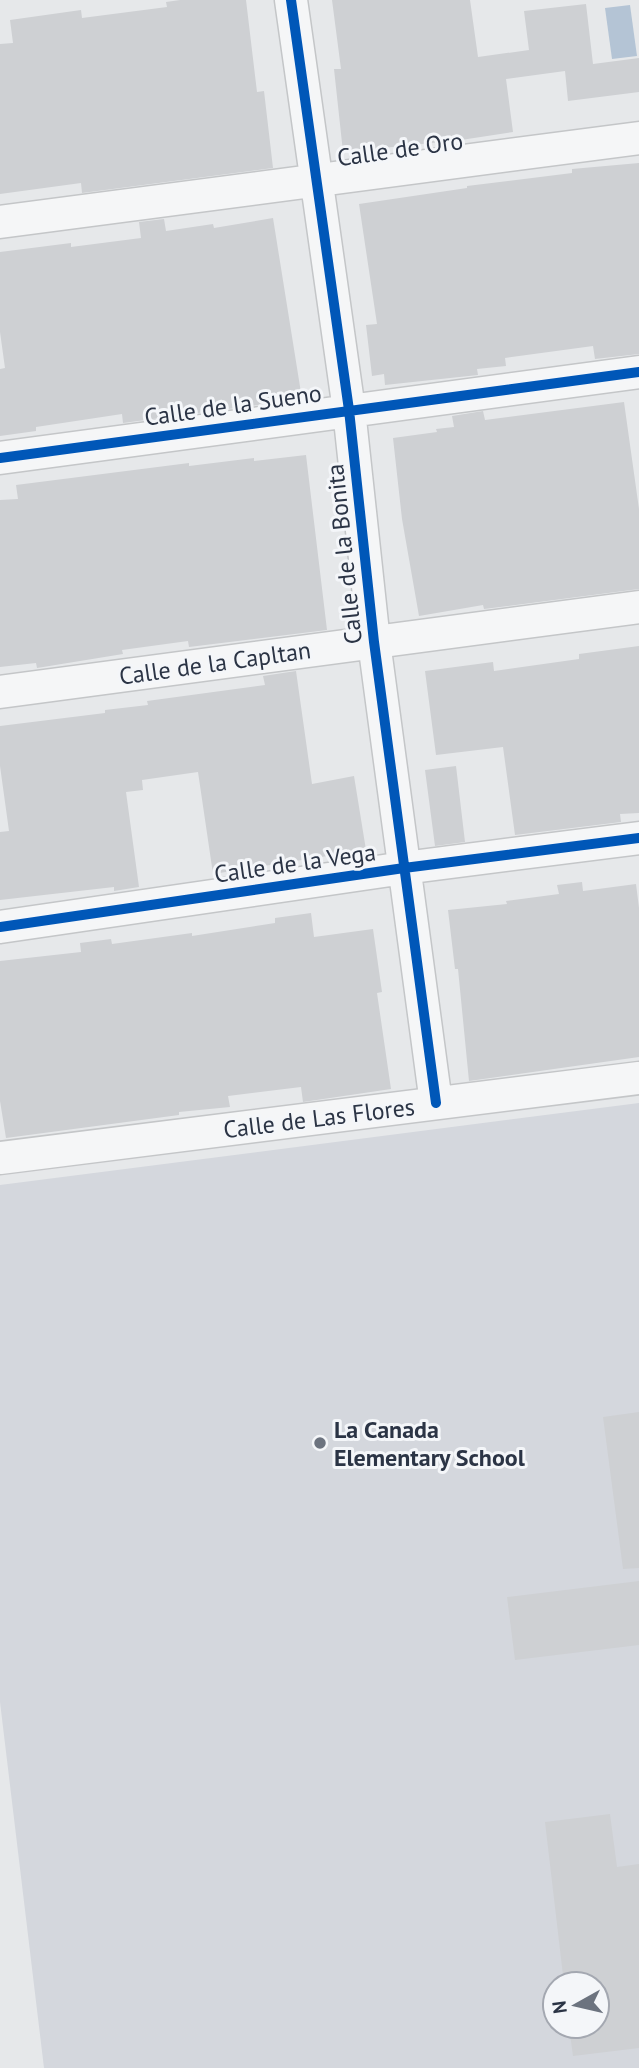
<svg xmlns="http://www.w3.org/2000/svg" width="639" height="2068" font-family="'PT Sans',sans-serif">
<rect width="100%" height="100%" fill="#e6e8ea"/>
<!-- built -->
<path fill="#d4d7dd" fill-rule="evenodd" d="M639 1103V2068H44L0 1702V1185ZM555 1984H597V2026H555Z"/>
<!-- water -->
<path fill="#b4c4d5" d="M630 5 637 56 612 59 605 8Z"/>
<!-- building -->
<path fill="#ced0d3" d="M180 0H246L257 92 264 91 273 168 82 193 81 183 0 194V44L13 43 10 20 81 10 82 18 167 7 166 2Z
M332 0H470L478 57 529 50 524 11 586 4 593 64 639 58V92L568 101 565 71 506 79 513 132 461 140 343 152 334 69H341Z
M639 163V354L595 359 593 346 505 358 506 366 477 369 478 375 385 385 384 374 372 376 366 325 377 324 359 204 467 188V186L572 173V169Z
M273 218 302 399 123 423 122 414 36 427V431L0 436V369L5 368 0 332V252L71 243V247L141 238 139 222 164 219 166 231 213 224 214 228Z
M624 402 639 509V589L484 609 483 605 419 616 402 519 393 438 437 432 436 429 454 427 452 416 483 411 485 420Z
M306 455 327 630 189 647 188 641 122 650 123 654 37 668 36 663 0 667V500L18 499 16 485 189 463V466L254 458V461Z
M639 646V813L620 814 621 822 515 835 503 747 436 755 425 671 493 662 494 671 579 659V654Z
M296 671 312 784 354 776 366 850 213 874 198 772 142 780 143 790 126 792 139 887 114 891V887L0 900V832L9 831 0 766V726L105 713V710L148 705 147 701 265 685 263 676Z
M456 766 465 842 435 846 425 770Z
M582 882 583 891 636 884 639 908V1057L469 1081 458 969H455L448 910 507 904 506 901 559 894 557 885Z
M311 913 314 937 373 929 382 992 377 993 391 1089 303 1102 301 1087 228 1096 230 1107 179 1112V1115L6 1138 0 1101V961L81 952 80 943 111 939 112 944 192 933V936L275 923V918Z
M639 1412V1568L623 1569 603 1417Z
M639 1581V1645L515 1660 507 1597Z
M610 1814 617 1867 639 1864V2048L573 2056 569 2026H597V1984H564L545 1822Z"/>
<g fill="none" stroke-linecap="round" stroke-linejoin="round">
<defs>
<path id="minor" d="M291 0 349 410 374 642 436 1103
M0 222 639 138
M0 458 639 372
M0 692 639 607
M0 927 404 868 639 838
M0 1158 639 1078"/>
</defs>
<!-- minor casing -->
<use href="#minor" stroke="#c4c6c8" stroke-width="35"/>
<!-- minor -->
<use href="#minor" stroke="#f5f6f7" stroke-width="32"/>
<defs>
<path id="cycleway" d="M291 0 349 410 374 642 436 1103
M0 458 639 372
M0 927 404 868 639 838"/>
</defs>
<!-- cycleway casing -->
<use href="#cycleway" stroke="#f4f6f9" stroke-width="15"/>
<!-- cycleway -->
<use href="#cycleway" stroke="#0057b8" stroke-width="10"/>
</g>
<!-- markers -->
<circle fill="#6c737f" stroke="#f4f6f9" stroke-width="2.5" cx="320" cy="1443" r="7"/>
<g text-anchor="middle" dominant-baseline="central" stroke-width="6" stroke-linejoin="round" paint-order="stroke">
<!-- street labels -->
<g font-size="24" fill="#2b3445" stroke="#f4f6f9">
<text transform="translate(400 149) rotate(-8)">Calle de Oro</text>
<text transform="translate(233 405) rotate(-8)">Calle de la Sueno</text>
<text transform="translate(344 554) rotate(-96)">Calle de la Bonita</text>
<text transform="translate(215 663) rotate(-8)">Calle de la Capltan</text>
<text transform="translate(295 863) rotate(-8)">Calle de la Vega</text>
<text transform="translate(319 1118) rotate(-7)">Calle de Las Flores</text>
</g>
<!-- poi labels -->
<g font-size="24" font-weight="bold" fill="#2b3445" stroke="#f4f6f9" text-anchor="start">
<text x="334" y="1429">La Canada<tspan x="334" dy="28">Elementary School</tspan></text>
</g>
</g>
<!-- north arrow -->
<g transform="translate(576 2005) rotate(262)"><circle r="33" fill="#f4f6f9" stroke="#a4a8b1" stroke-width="2"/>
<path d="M0-5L12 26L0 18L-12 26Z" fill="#6c737f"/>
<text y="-10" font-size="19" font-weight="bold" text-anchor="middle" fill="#2b3445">N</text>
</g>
</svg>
